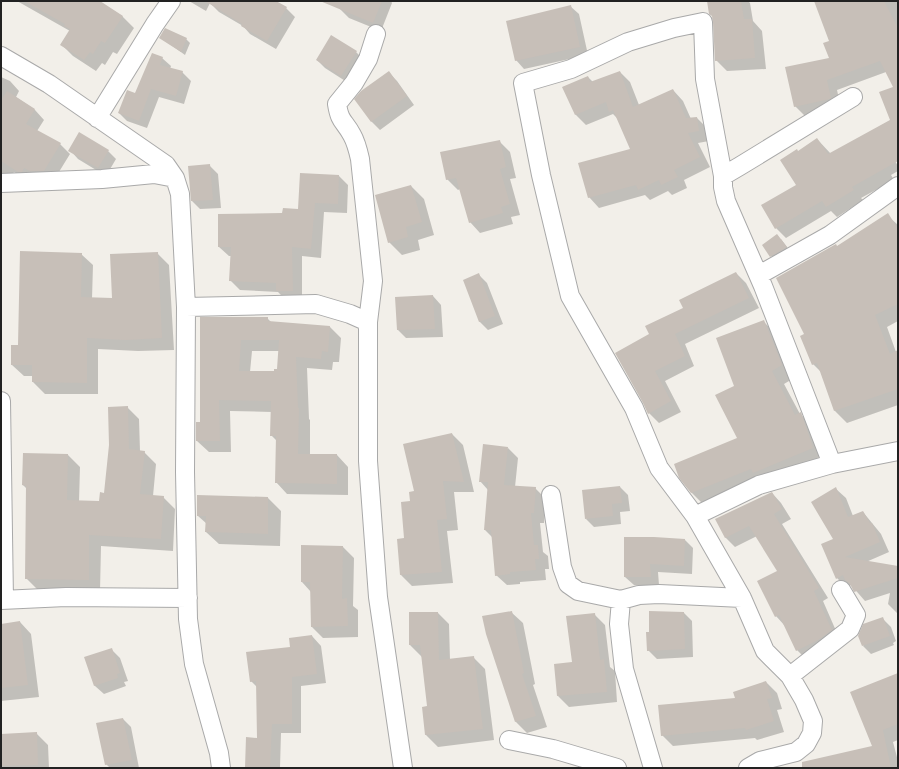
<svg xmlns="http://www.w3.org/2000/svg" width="899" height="769" font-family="Manrope,sans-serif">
<rect width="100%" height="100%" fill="#f2efe9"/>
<!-- shadow -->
<path fill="#0003" fill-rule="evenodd" d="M17 1H98L122 16 134 28 117 54 113 52 105 65 102 63 96 71 73 56 61 44 70 31Z
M189 1H274L286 8 295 17 276 49 250 34 243 26 219 12 210 3 206 11Z
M344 1H391L392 3 381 31 349 18 340 9Z
M708 1H748L750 3 753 21 762 31 766 69 727 71 716 60 714 21Z
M815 1H898V159L895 161 898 166V171L891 175 894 180 861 198 863 200 837 217 831 211 786 238 776 228 797 185 799 152 817 139 831 154 891 120 894 87 886 72 837 90 841 108 805 116 795 106 830 58V42Z
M570 6 579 14 588 55 524 69 516 60Z
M160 37 186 39 190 43 185 55Z
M356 52 364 60 350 84 325 68 317 60Z
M162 58 171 66 170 69 182 72 191 81 184 104 159 97 147 128 127 121 119 113 135 94Z
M620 72 630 82 639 105 673 90 683 101 691 119 697 118 707 128 709 141 698 143 710 167 684 180 687 188 672 195 668 191 650 200 645 195 599 208 589 197 632 149 618 119 613 114 586 125 576 115 564 87 588 77 593 82Z
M389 73 397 81 414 105 380 130 371 121Z
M1 77 10 81 19 91 16 97 35 110 44 120 37 131 60 144 70 154 54 180 29 181 14 172 10 178 1 173Z
M500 142 510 152 516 178 510 179 520 215 511 217 513 224 480 233 470 222 460 189 458 190 447 179Z
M70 150 108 151 116 159 106 176 78 159Z
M209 165 218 174 221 208 200 209 192 201Z
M339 176 348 185 347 213 324 212 321 258 302 256V300L287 301 278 292 240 290 230 280 231 256H229L219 247 283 214 299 210Z
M411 186 424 199 434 235 418 240 420 250 402 255 389 242Z
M887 215 898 225V321L887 327 896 352 898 351V405L847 423 835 411 821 372 813 364 806 334 837 247Z
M781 239 790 251 775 260 771 256Z
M157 253 169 265 174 350 138 351 98 349V394H45L33 382V376H24L12 365 19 346 81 254 93 265 92 299H113Z
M736 273 746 283 759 308 685 344 694 366 665 381 681 412 659 423 649 413 650 335 684 308Z
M479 275 487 283 503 324 488 330 479 321Z
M433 296 441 305 443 337 406 338 398 330Z
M201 318H267L271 322 330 327 341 338 339 362H333L332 370 307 368 309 419 310 420V455H337L348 467V495L287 494 276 482 277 441 271 435 272 412 230 411 231 452H209L197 441V423H201ZM252 351H280L278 370 275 372H250Z
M763 321 776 334 794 378 784 384 800 414 813 426 825 461 704 505 691 492 739 439Z
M127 407 139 419 140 451 144 452 156 464 153 496 163 497 175 509 173 551 101 546 100 591 38 590 26 578 27 489 23 485 68 455 80 467 79 502H100L105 494Z
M452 434 463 445 474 492H454L458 530 447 531 453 583 412 586 401 575 411 502 416 492Z
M508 448 518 458 515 487 535 488 546 499 544 523H540L543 552 548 556 549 569H545L546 580 520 582V584L507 585 496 575 493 538 485 530 488 490 480 481Z
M620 487 628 495 630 511 620 512 621 524 594 527 586 519Z
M836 489 846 498 853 516 863 512 881 534 889 552 866 562 898 567V614L888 604 890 593 865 601 851 585 847 588 837 578 834 540Z
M772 493 781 503 791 519 782 524 828 598 823 601 840 640 806 659 797 650 785 626 776 616 779 572 757 536 735 547 725 537Z
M198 496 268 498 281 511 280 546 219 544 206 532 207 524 198 516Z
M685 540 693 548 692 574 658 572 659 585H634L625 577Z
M343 547 354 558 353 606 358 610V637L323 638 312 627 311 592 302 582Z
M511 612 523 623 535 684 533 685 547 727 527 733 516 722 487 633Z
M438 613 449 624 450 660 473 657 485 669 494 740 438 747 426 735 423 708 428 707 422 657 410 645Z
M684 613 692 621 693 657 657 659 648 650Z
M594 614 605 625 610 667 615 671 617 702 569 707 558 696Z
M882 618 891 627 896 641 893 643 894 645 871 654 863 646Z
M20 622 31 634 39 697 1 701V625Z
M312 636 321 646 326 683 301 686V733H281L280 768H246L258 739 257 687 251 681 291 648Z
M111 649 120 658 128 681 124 682 126 686 104 694 95 686 86 658Z
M898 674V740L893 742 898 761V768H823L873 747Z
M766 682 777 693 782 709 777 710 784 732 757 740 755 738 673 746 662 735 737 699Z
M123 719 131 727 139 768H110L106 764Z
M36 733 48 745 49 768H1V735Z"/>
<!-- building -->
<path fill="#c7bfb8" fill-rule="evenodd" d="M24 1H100L123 16 105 43 101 41 93 54 90 52 84 60 60 45 70 29 64 26 65 24Z
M205 1H276L287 7 267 41 241 26 242 24Z
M320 1H382L373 23Z
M707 1H741L744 19H752L755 58 715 61 713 22 712 16 709 14Z
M814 1H884L898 28V161L852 187 854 190 826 207 822 201 775 229 761 205 796 185 780 160 797 149 798 151 817 138 828 154 890 120 879 92 893 87 880 61 827 80 831 98 830 99 794 107 785 67 829 58 823 43 829 41Z
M571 5 580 47 515 61 506 21Z
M165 28 187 38 181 52 159 38Z
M331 35 357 51 341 76 316 60Z
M152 53 163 57 160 65 183 71 176 96 151 89 139 121 118 113 127 90 135 93Z
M389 71 407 96 371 122 354 99 361 91Z
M620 71 633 107 673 89 686 118 697 117 699 131 688 133 700 157 674 170 678 177 661 185 659 180 638 190 636 185 588 198 578 163 630 149 613 110 609 112 606 102 575 115 562 87 588 76 590 82Z
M7 91 35 109 26 124 61 143 44 171H30L24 168 22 172H18L1 161V100Z
M79 132 109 150 98 168 68 151Z
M500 140 506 167 500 169 510 204 501 207 503 213 469 223 456 178 446 180 440 152Z
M210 164 213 200 191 201 188 166Z
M300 173 339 175 338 204 315 203 311 249 292 247 293 291H276V283L229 281 231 247H218V214L282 213 283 208 298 209Z
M411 185 422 222 406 227 408 237 388 243 375 195Z
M888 213 898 229V304L875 315 890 354 898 350V389L834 411 817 363 812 365 800 336 804 334 776 278 836 244 837 246Z
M777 234 787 247 770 257 762 245Z
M20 251 82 253 81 297 112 298 110 254 158 252 162 338 126 340 87 338V383L32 382V365H11V345H18Z
M736 272 749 298 675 334 685 356 655 371 671 401 648 414 643 403 615 353 649 334 645 326 683 308 679 300Z
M479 273 495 316 479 322 463 280Z
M433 295 435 329 397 330 395 297Z
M200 317H268V321L330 326 328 352 322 351 321 359 296 357 298 408H299L298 454H337V484L275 483 276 436H270L271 401 219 400 220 441H196V422H200ZM241 340H279L277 369H274V371H239Z
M764 320 782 365 772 371 795 415 801 412 813 448 753 473 751 469 691 493 679 478 674 464 737 438 715 395 734 386 716 338Z
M128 406 129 449 145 451 140 494 164 496 161 539 89 535V580L25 579 26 486 22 485 23 453 68 454 67 500 99 501 100 492 104 493 109 445 108 407Z
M452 433 464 482 443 481 447 519 437 520 442 572 400 575 397 539 404 538 401 502 410 501 409 492 414 491 403 444Z
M483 444 508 447 504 485 536 487 534 513H531L534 545H538L539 559H535L536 570 510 572V574L495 576 491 530H484L488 482H479Z
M620 486 622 503 612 504 613 516 585 519 582 490Z
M836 487 848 517 863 511 870 523H872L880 542 845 557 898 566V578L854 592 850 584 845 580 843 575 836 579 821 544 833 539 811 502Z
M772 492 782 509 774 514 819 588 814 591 832 630 818 640 796 651 779 615 775 617 757 581 777 571 749 526 725 538 715 519Z
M197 495 268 497V534L205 532 206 516H197Z
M624 537H654L685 539 684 566 650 564 651 577H624Z
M301 545 343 546 342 599 347 598 348 626 311 627 310 582H301Z
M512 611 524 673 522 674 536 716 515 722 486 634 482 616Z
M649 611 684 612 685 649 647 651 646 632H649Z
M409 612H438L439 660 474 656 483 729 425 735 422 707 427 706 420 645H409Z
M595 613 600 660 604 659 607 692 557 696 554 664 572 662 566 616Z
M883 617 890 636 862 646 858 636 863 624Z
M20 621 28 685 1 688V624Z
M312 635 317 674 292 677V724H272L270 768H245L246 737 257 738 256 681 250 682 246 652 290 647 289 638Z
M112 648 120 673 117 674 118 678 94 686 84 657Z
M898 673V724L883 730 891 768H802V762L872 746 850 692Z
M766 681 772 698 767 699 774 721 746 730 745 728 661 736 658 705 735 698 733 692Z
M123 718 132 760 105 765 96 723Z
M37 732 38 765 1 766V734Z"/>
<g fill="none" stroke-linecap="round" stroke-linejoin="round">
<defs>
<path id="minor" d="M376 34 368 59 354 83 337 104C340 123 344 120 352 135 356 142 358 150 360 159L373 281 368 322V461L378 597 403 768
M1 56 49 84 166 165 175 178 180 194 186 307 185 472 188 619 194 664 219 753 221 768
M97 118 155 24 171 1
M723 176 705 79 703 22 674 28 628 42 571 69 523 83 541 175 570 296 634 408 659 468 695 516 742 598 765 651 790 676 804 700 813 721 812 733 806 744 796 752 760 761 748 768
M1 183 102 179 154 174 175 178
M759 275 830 235 898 186
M186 307 316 304 350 314 368 322
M1 401 4 600
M832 464 763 286 726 201 723 187V176L740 166 853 97
M551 495 562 567 568 584 578 591 621 600 639 595 659 594 742 598
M695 516 759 485 832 464 898 451
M1 600 66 597 188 598
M621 600 619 624 624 669 653 768
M790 676 850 629 856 615 841 590
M509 740 553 749 617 768"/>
</defs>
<!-- minor casing -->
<use href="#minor" stroke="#a9a9a9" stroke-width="20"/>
<!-- minor -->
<use href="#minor" stroke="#fff" stroke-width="18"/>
</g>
<!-- border -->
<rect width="899" height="769" fill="none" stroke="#222222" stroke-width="4"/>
</svg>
